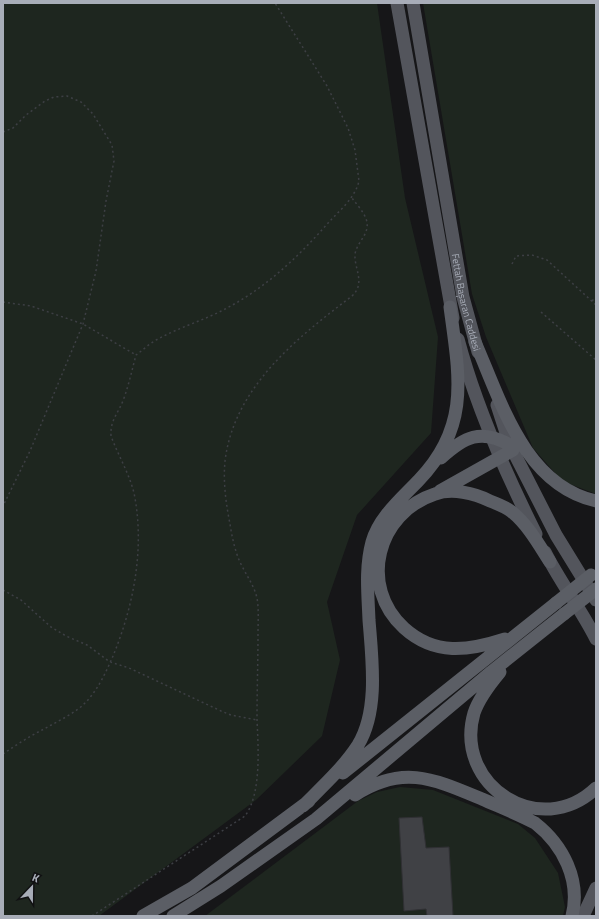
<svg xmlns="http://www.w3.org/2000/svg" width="599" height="919" font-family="'Titillium Web',sans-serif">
<rect width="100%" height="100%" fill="#161618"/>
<!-- green -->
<path fill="#1e261f" d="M3 3H377L405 198 438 337 431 433 357 515 327 602 340 660 322 736 256 800 99 916H3Z
M423 3H596V494L562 481 533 448 486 337 472 294Z
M400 787 433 790 518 824 535 838 558 873 565 907 563 916H205L358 801 377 792Z"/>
<!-- building -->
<path fill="#404145" stroke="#303034" d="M422 817 426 848 449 847 453 916H427L426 909 404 911 399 818Z"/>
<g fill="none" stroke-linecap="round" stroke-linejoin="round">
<!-- path -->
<path stroke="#3d3f44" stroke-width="1.5" stroke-dasharray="2 3" stroke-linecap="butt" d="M3 132 13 128 26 115 45 101 54 97 67 96 81 102 93 114 112 145 114 161 106 201 96 271 83 324 30 451 3 506
M512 264 516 256 532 255 547 260 596 305
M592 301 596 297
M3 302 31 306 83 324 136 355
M541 312 596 360
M3 590 21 600 51 627 66 636 87 645 110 662 129 668 221 711 231 715 257 720
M3 754C16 745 30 736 44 729 58 721 74 714 85 703 98 690 106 672 113 656 134 605 145 547 134 493 129 473 118 455 111 436 110 419 119 413 124 398 129 384 132 370 136 355 143 350 150 343 158 339 180 327 205 320 227 308 267 287 299 256 329 222 340 210 355 198 359 181L355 150 348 128 327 86 275 3
M92 916 245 816C262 793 258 746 257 719 257 691 258 662 258 634 258 622 259 610 257 598 254 585 246 575 240 562 235 551 232 537 230 524 226 504 223 482 225 461 234 387 297 338 352 296 366 283 354 269 355 254 357 242 369 235 367 222 365 213 357 205 352 198"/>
<!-- primary -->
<g stroke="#53555c" stroke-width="13">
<path d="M397 3 453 318"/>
<path id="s1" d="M413 3 463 297 478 352"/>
<path d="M458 339C476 407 505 472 536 534"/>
<path d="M497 405 510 445 556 535 596 600"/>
<path d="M545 552C560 582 581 609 596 639"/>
<path d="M583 916 596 888"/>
</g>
<!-- trunk -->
<path stroke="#5b5e65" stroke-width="13" d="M475 342C501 401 524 485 596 501
M441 458C464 437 481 428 510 445
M440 491 513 450
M505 639C468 651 435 656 404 628 358 586 377 513 435 494 452 488 474 493 490 501 498 504 506 507 512 512 528 525 539 545 550 562
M500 672C490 684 479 698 474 713 453 786 541 841 596 788
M343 773 556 603
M355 795C403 764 434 779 482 799 500 807 518 814 535 823 563 845 581 880 572 916
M303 806C322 787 343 768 358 745 379 711 372 659 369 620 368 594 365 568 372 542 379 517 402 498 419 480 471 426 459 375 450 307
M143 916 192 888 309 801
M173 916 221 886 316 819 491 672 564 614"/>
<!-- trunk-bridge -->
<path stroke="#5b5e65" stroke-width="13" d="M556 603 591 575
M564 614 596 589"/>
</g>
<g text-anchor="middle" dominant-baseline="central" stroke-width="3" stroke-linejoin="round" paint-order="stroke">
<!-- street labels -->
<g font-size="10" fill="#a8adb8" stroke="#111113">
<text stroke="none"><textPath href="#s1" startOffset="304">Fettah Başaran Caddesi</textPath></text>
</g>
</g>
<!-- border -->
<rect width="599" height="919" fill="none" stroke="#a8adb8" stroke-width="8"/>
<!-- north arrow -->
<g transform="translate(32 887) rotate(22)" stroke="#111113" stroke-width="3" paint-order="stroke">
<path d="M0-3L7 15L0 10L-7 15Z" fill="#a8adb8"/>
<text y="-6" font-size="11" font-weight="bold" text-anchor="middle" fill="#a8adb8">K</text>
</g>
</svg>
